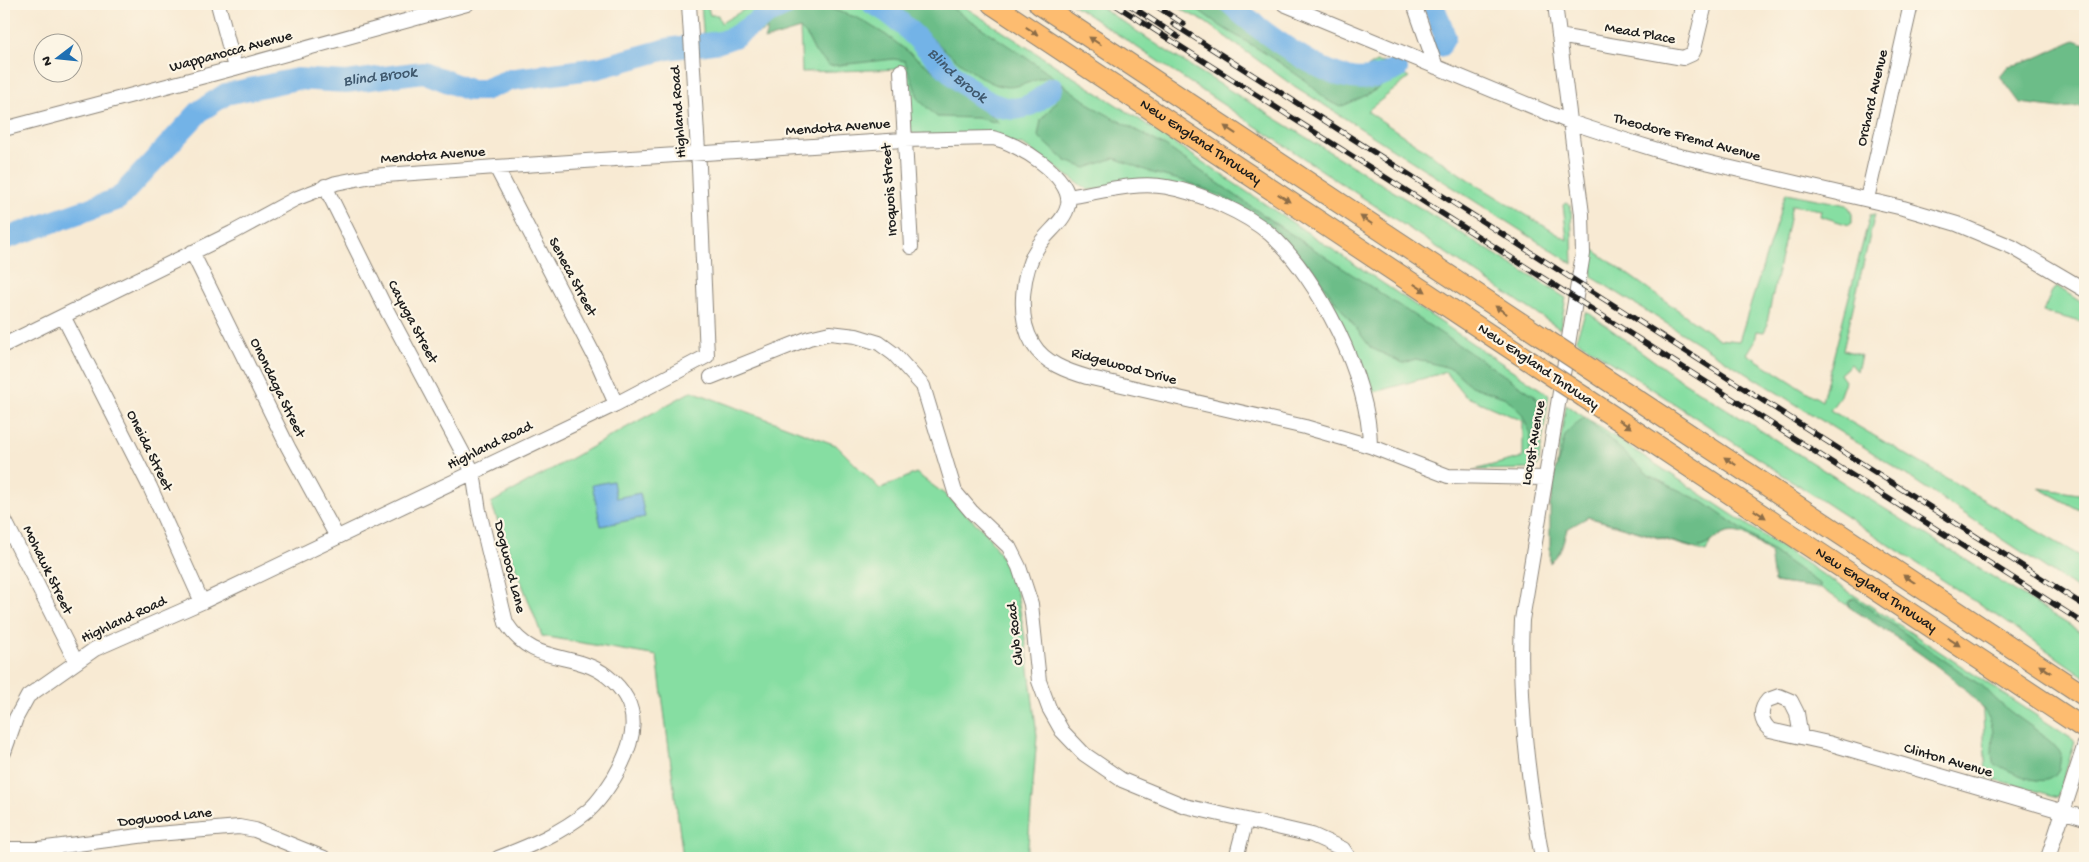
<svg xmlns="http://www.w3.org/2000/svg" width="2089" height="862" font-family="'Gochi Hand',sans-serif">
<rect width="100%" height="100%" fill="#fcf5e5"/>
<filter id="ink" filterUnits="userSpaceOnUse"><feTurbulence type="fractalNoise" baseFrequency=".02" numOctaves="2"/><feDisplacementMap in="SourceGraphic" scale="10" xChannelSelector="R" yChannelSelector="G"/><feConvolveMatrix kernelMatrix="1 2 1 2 8 2 1 2 1" color-interpolation-filters="sRGB"/></filter>
<filter id="wash" filterUnits="userSpaceOnUse"><feTurbulence type="fractalNoise" baseFrequency=".0096" numOctaves="4" result="noise"/><feDisplacementMap in="SourceGraphic" scale="20" xChannelSelector="R" yChannelSelector="G"/><feGaussianBlur stdDeviation="1.12" result="paint"/><feColorMatrix in="noise" values="0 0 0 0 0 0 0 0 0 0 0 0 0 0 0 0 0 1.4 0 .05"/><feComposite in="paint" operator="in"/></filter>
<g filter="url(#wash)">
<rect width="100%" height="100%" fill="#f8ead3"/>
<!-- green -->
<path fill="#86dea2" stroke="#517d5f" d="M701 4H707L710 15H718L721 23 754 4H960L1140 120 1549 395 1538 466 1534 469 1474 470 1523 457V421L1465 396 1446 372 1368 394 1340 319 1306 267 1276 235 1185 187 1088 190 1023 145 914 134 910 130 906 69 802 72 800 29 767 30 705 55Z
M1072 4H1096L1168 52 1566 298 1560 329Z
M1171 4H1243L1245 12 1320 57 1342 68 1366 69 1376 62 1384 63 1409 78 1367 111 1469 180 1567 240 1563 205 1567 203 1571 206 1573 264 1288 82 1205 22Z
M1786 193 1847 205 1852 214V223L1849 225 1820 216 1821 210 1792 205 1767 322 1768 324 1764 332 1757 331 1755 341 1747 354 1822 401 1870 215 1875 214 1843 350 1861 355 1857 371 1851 364 1840 374 1845 381 1839 398 1830 410 2085 559V594L1864 447 1592 277V249L1719 339 1739 341Z
M2058 287 2085 305V323L2043 312 2052 291Z
M1586 311 1676 377 2085 635V677L2002 619 1576 339Z
M692 391 836 445 880 489 916 473 947 496 987 534 1014 577 1026 644 1037 736 1027 858H683L657 656 542 636 491 503Z
M1566 405 2075 741 2058 797 1986 777 1982 694 1821 588 1774 582 1776 557 1721 517 1706 552 1550 506Z
M2039 488 2085 495V513Z"/>
<!-- forest -->
<path fill="#6cbd88" stroke="#446c52" d="M895 4H946L1034 63 1095 108 1167 147 1276 224 1534 395 1541 407 1534 461 1530 458V434L1522 414 1506 398 1471 386 1453 369 1416 359 1403 363 1371 348 1315 274 1273 227 1222 196 1187 182 1153 173 1114 158 1086 168 1066 161 1038 136 1041 120 1057 101 1046 77C1033 80 1015 90 1001 86 970 79 920 26 895 4Z
M1190 4H1237L1249 17 1342 72 1363 69 1376 73 1384 69 1394 73C1383 90 1358 99 1340 107L1327 100 1307 82 1273 58 1222 27Z
M809 6 831 9 858 18 886 35 984 109 999 123 977 118 937 117 919 100 905 61 894 59 830 66 815 52 807 36 800 29 764 40 767 30 766 21 781 11Z
M2075 40 2085 44V106L2060 108 2020 103 2000 76 2008 66C2032 63 2053 49 2075 40Z
M1585 417 1650 476 1703 502 1821 585 1817 588 1774 582 1770 552C1752 539 1738 524 1716 538 1708 543 1705 547 1695 548L1588 517 1567 529C1563 544 1561 553 1550 563V506L1555 473 1565 436 1573 426Z
M1854 598 1986 689C2007 715 2040 727 2061 753 2060 759 2060 768 2057 773 2045 792 2010 770 1994 764 1989 750 1996 737 1991 723 1978 686 1883 629 1849 607L1848 602Z"/>
<!-- water -->
<path fill="#73b3e7" stroke="#486882" d="M613 481 616 498 640 493 645 517 601 526 592 485Z"/>
<g fill="none" stroke-linecap="round" stroke-linejoin="round">
<!-- river -->
<g stroke="#73b3e7" stroke-width="22">
<path id="s1" d="M873 4C917 22 971 118 1020 108 1033 106 1043 97 1052 88"/>
<path d="M1231 4C1256 28 1318 74 1352 78 1368 81 1383 75 1397 69"/>
<path d="M1433 4 1445 37 1440 46"/>
<path id="s2" d="M4 239 118 199 200 111 226 94 297 79 346 82 423 72 469 90H484L509 80 598 68 667 49 720 42 734 37 771 12 788 4"/>
</g>
</g>
</g>
<g filter="url(#ink)">
<g fill="none" stroke-linecap="round" stroke-linejoin="round">
<defs>
<path id="minor" d="M218 4 235 68
M1284 4 1570 122 1625 140 1667 153 1903 208 1957 224 2012 247 2085 290
M1414 4 1436 67
M1559 36 1683 58 1692 54 1694 50 1705 4
M901 71 911 247
M4 129 235 68 467 4
M496 167 596 359 616 404
M325 186 384 305 473 472 479 511 506 623C534 667 573 650 607 676 645 706 635 742 614 778 607 789 599 802 588 811 561 833 530 846 498 858
M1069 197C1100 192 1136 181 1167 187 1198 192 1246 213 1270 234 1319 278 1370 380 1370 446
M1867 199 1911 4
M192 252 288 447 337 537
M63 316 150 487 202 602
M4 345 232 233 295 199 336 183 372 176 496 167 903 140 993 138C1017 143 1073 176 1068 205 1065 221 1048 231 1039 245 1022 270 1016 316 1033 344 1044 363 1067 371 1087 377L1305 427 1370 446 1448 476 1545 478
M711 377 809 338 830 333 856 336 879 343 894 354 923 386 955 492 971 511 1009 547 1019 567 1031 604 1039 681 1049 708 1062 731 1084 754 1122 780 1185 806 1312 835 1343 849 1349 858
M4 519 76 662
M1801 737 1797 713 1791 701 1779 696 1768 700C1759 710 1760 721 1770 730L1828 743 2085 818
M4 752 16 718 28 696 95 649 202 602 616 404 707 356 699 167 689 4
M4 849H39L146 835 239 827 255 830 324 858
M1236 858 1246 820
M1542 858C1528 779 1518 701 1522 620L1583 254 1582 214 1555 4
M2048 858 2085 744"/>
<g id="highway">
<path id="s3" d="M992 4 1537 366"/>
<path d="M1039 4 1542 337"/>
<path d="M1589 368 2085 696"/>
<path id="s4" d="M1584 397 2085 729"/>
</g>
</defs>
<!-- minor casing -->
<use href="#minor" stroke="#8a8378" stroke-width="16"/>
<!-- highway casing -->
<use href="#highway" stroke="#8a8378" stroke-width="22"/>
<!-- minor -->
<use href="#minor" stroke="#fff" stroke-width="14"/>
<!-- highway -->
<use href="#highway" stroke="#fdbc70" stroke-width="20"/>
<defs>
<path id="rail" d="M1114 4 2085 624
M1128 4 1178 37
M1153 4 1184 24
M1173 24 2085 606"/>
</defs>
<!-- rail casing -->
<use href="#rail" stroke="#1c1c1c" stroke-width="5.5"/>
<!-- rail -->
<use href="#rail" stroke="#fcf5e5" stroke-width="4" stroke-dasharray="11" stroke-linecap="butt"/>
<defs>
<path id="highway-bridge" d="M1542 337 1589 368
M1537 366 1584 397"/>
</defs>
<!-- highway-bridge casing -->
<use href="#highway-bridge" stroke="#8a8378" stroke-width="22" stroke-linecap="butt"/>
<!-- highway-bridge -->
<use href="#highway-bridge" stroke="#fdbc70" stroke-width="20"/>
</g>
<!-- one-way arrows -->
<defs><path id="oneway-solid" d="M-6-.8H1V-3.2L6.5 0L1 3.2V.8H-6Z" transform="scale(1.25)"/></defs>
<g fill="#8c6c46">
<use href="#oneway-solid" transform="translate(1032 31) rotate(34)"/>
<use href="#oneway-solid" transform="translate(1095 41) rotate(-147)"/>
<use href="#oneway-solid" transform="translate(1230 130) rotate(-146)"/>
<use href="#oneway-solid" transform="translate(1284 198) rotate(33)"/>
<use href="#oneway-solid" transform="translate(1366 220) rotate(-146)"/>
<use href="#oneway-solid" transform="translate(1420 288) rotate(33)"/>
<use href="#oneway-solid" transform="translate(1501 310) rotate(-146)"/>
<use href="#oneway-solid" transform="translate(1625 424) rotate(33)"/>
<use href="#oneway-solid" transform="translate(1730 461) rotate(-147)"/>
<use href="#oneway-solid" transform="translate(1760 514) rotate(33)"/>
<use href="#oneway-solid" transform="translate(1909 579) rotate(-147)"/>
<use href="#oneway-solid" transform="translate(1954 642) rotate(33)"/>
<use href="#oneway-solid" transform="translate(2045 669) rotate(-147)"/>
</g>
</g>
<g text-anchor="middle" dominant-baseline="central" stroke-width="4.5" stroke-linejoin="round" paint-order="stroke">
<!-- street labels -->
<g font-size="15" fill="#1c1c1c" stroke="#fcf5e5">
<text transform="translate(1640 34) rotate(10)">Mead Place</text>
<text transform="translate(231 52) rotate(-15)">Wappanocca Avenue</text>
<text transform="translate(1873 98) rotate(-77)">Orchard Avenue</text>
<text transform="translate(679 112) rotate(-94)">Highland Road</text>
<text transform="translate(838 128) rotate(-4)">Mendota Avenue</text>
<text transform="translate(1687 138) rotate(15)">Theodore Fremd Avenue</text>
<text stroke="none"><textPath href="#s3" startOffset="250">New England Thruway</textPath></text>
<text transform="translate(433 156) rotate(-4)">Mendota Avenue</text>
<text transform="translate(890 190) rotate(-94)">Iroquois Street</text>
<text transform="translate(572 277) rotate(62)">Seneca Street</text>
<text transform="translate(412 322) rotate(62)">Cayuga Street</text>
<text transform="translate(1124 367) rotate(15)">Ridgewood Drive</text>
<text transform="translate(1538 367) rotate(34)">New England Thruway</text>
<text transform="translate(277 388) rotate(64)">Onondaga Street</text>
<text transform="translate(1534 443) rotate(-80)">Locust Avenue</text>
<text transform="translate(490 446) rotate(-26)">Highland Road</text>
<text transform="translate(149 451) rotate(64)">Oneida Street</text>
<text transform="translate(509 567) rotate(76)">Dogwood Lane</text>
<text transform="translate(47 570) rotate(64)">Mohawk Street</text>
<text stroke="none"><textPath href="#s4" startOffset="350">New England Thruway</textPath></text>
<text transform="translate(124 620) rotate(-25)">Highland Road</text>
<text transform="translate(1016 634) rotate(-97)">Club Road</text>
<text transform="translate(1948 761) rotate(16)">Clinton Avenue</text>
<text transform="translate(165 818) rotate(-6)">Dogwood Lane</text>
</g>
<!-- water labels -->
<g font-size="16" font-style="italic" fill="#3f586d" stroke="#fcf5e5">
<text stroke="none"><textPath href="#s1" startOffset="111">Blind Brook</textPath></text>
<text stroke="none"><textPath href="#s2" startOffset="428">Blind Brook</textPath></text>
</g>
</g>
<!-- margin -->
<rect width="2089" height="862" fill="none" stroke="#fcf5e5" stroke-width="20"/>
<!-- north arrow -->
<g transform="translate(58 58) rotate(254)"><circle r="24" fill="#fcf5e5" stroke="#a29e95"/>
<path d="M0-4L9 19L0 12L-9 19Z" fill="#1f6fb2"/>
<text y="-8" font-size="14" font-weight="bold" text-anchor="middle" fill="#1c1c1c">N</text>
</g>
</svg>
